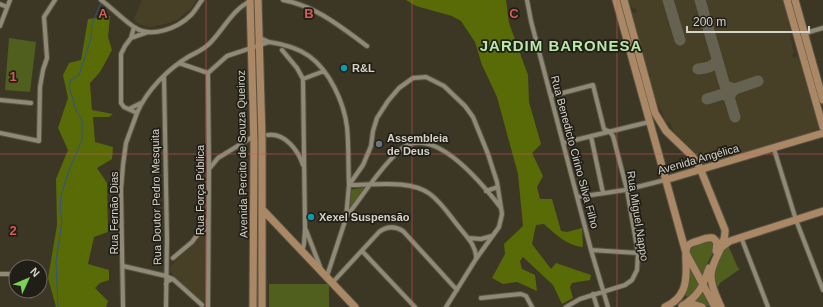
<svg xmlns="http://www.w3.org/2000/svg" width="823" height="307" font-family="Arial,sans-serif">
<rect width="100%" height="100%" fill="#3c3725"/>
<!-- built -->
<path fill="#474027" d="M142 0H196L191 8 177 20 169 23 151 27 142 25 136 22 134 19Z
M628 0H783L790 22H788L792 36 790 37 794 53 792 54 793 58 798 57 819 128 818 132 769 146 704 164 699 156 674 133 670 123 666 122 657 102H655L656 97 653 98 647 78 651 77 650 73 648 74 631 14 637 12 635 8 633 9 632 6H630Z
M203 232H205V302L203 303 172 274 170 270 171 266 176 260 195 243Z"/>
<!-- green -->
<path fill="#505f1d" d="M9 38 36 42 30 92 5 90Z
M353 189 364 188 365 189 350 207 351 191Z
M712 241 716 247 707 264 703 279 689 254V250L698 244Z
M728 245 738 268 740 269 720 283 718 287C710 275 719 256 728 245Z
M690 270 711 307 699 304 686 296 685 294Z
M269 284H329V307H269Z"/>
<!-- forest -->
<path fill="#586b07" d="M406 0H506L509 23 528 75 529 102 541 144 532 153 543 176 537 187 540 199H552L561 231 567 232 582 228 583 247C568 246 555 234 544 224L536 225 532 244 551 269 556 263 591 275 590 280 572 283 570 287 573 298 562 304 553 285 523 257 520 261 522 269 535 275 537 291 517 282 503 284 492 278 505 254 504 244 523 226 518 174 497 97 482 65 475 42 461 21 452 16 416 6Z
M110 16 108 37 112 50 100 72 90 83 92 110 113 114 109 117H93L95 142 113 147 112 159 97 168 107 183 108 232 94 237 88 264 109 270V280L100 283 95 288 108 301 106 307H56L48 278 57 225 56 179 68 150 58 128 68 98 63 75 69 63 81 60 88 19Z"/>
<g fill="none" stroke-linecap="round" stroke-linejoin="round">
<!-- stream -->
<path stroke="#2f5294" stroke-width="1" d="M58 307 56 262 62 221 60 208 61 196 69 170 82 140V120L76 110 69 86 71 80 79 75 91 38 92 24 101 3"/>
<!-- taxiway -->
<path stroke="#666252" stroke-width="11" d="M668 0 680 40
M700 0 725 86 735 89 732 92 729 97 723 94 707 99
M698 69C706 68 715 67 717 59
M735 89 758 81
M729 97 735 117"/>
<defs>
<path id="street" d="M101 0C112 8 122 19 134 27 151 39 178 28 191 15 195 11 198 5 202 0
M283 0C316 6 341 27 367 46
M527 0 531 21 591 250 608 307
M0 4 7 7
M0 26 10 0
M134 27 131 38 148 32
M805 35 809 32 823 28
M269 42C283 44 298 48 309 56 330 71 344 103 347 127 349 146 348 166 349 185 373 185 411 179 430 194 442 203 450 216 459 227 466 236 477 246 476 259
M282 50 297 68 303 79 305 228 304 244 303 248 300 249
M179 63 208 73
M208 73 209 169 208 307
M208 73 227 56 269 42 260 38
M164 77 167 239 166 307
M303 79 324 71
M551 96 593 85 604 129 610 132 613 136 627 190 638 253 637 270 632 280 625 285 580 299 566 307
M0 100 31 103
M129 109 141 103
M137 113C147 90 167 70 188 57 195 53 203 50 209 44 223 31 232 9 251 1
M0 133 39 141 40 87 43 70 47 58 44 17 55 0
M268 135C285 133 298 150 303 165
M591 136 603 193
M563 143 649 122
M774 149 796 220 823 290
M209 169 218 158 254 136
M486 191 498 187
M578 197 625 190 665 180
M346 217C361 198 374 177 391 159 395 155 399 150 404 147 437 127 484 186 501 208
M208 219 201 230 208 229
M306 230 321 269
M741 237 768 307
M468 238 481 239 492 236
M591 250 638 253
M362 251 415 307
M173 258 192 242 201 230
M123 266 166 276 173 279 168 281 166 284
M0 274H16
M327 276 346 218 349 185 363 165 371 146 373 131 377 118 388 101 399 88 413 78 426 77 444 86 465 106 473 117 488 154 497 182 502 214 499 227 476 259 446 307
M173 279 202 305
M333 282 379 232C387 226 395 226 403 231L457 290
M593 294 597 307
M481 298 521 294 526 296 532 307
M123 307 121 189 123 165 126 143 137 113 124 107 121 103V54L125 46 131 38"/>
<path id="secondary" d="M250 0 254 143 253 307
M258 0 262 138V307
M616 0 686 253 715 307
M624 0 655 113 666 131 691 155 697 162 702 173 725 230C726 247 711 260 711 276 711 287 717 298 721 307
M787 0 823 127
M795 0 823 100
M665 180 823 133
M262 209 355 307
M722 247 730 241 823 211
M684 305 693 304 702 307
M682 306C699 296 703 286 709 268
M665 307C685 298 687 283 686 263 686 257 685 252 687 247 689 243 694 242 698 241 703 239 707 237 713 238L717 242 716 251"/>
</defs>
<!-- street casing -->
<use href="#street" stroke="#585445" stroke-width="6"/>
<!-- secondary casing -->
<use href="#secondary" stroke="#585445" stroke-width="9"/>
<!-- street -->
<use href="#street" stroke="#8f8975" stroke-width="4"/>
<!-- secondary -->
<use href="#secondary" stroke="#ab8865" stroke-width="7"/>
</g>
<!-- grid -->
<path fill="none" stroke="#d65b58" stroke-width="1" stroke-opacity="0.55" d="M206 0V307M412 0V307M617 0V307M0 154H823"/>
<!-- markers -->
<g fill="#0f9aa8" stroke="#201e16" stroke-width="1.5">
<circle cx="344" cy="68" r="4"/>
<circle cx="311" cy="217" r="4"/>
</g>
<circle fill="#6b7280" stroke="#201e16" stroke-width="1.5" cx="379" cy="144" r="4"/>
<g text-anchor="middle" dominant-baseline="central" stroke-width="3.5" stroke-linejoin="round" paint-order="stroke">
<!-- poi labels -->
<g font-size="11" font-weight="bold" fill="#d5d2c8" stroke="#201e16" text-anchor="start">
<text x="352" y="68">R&amp;L</text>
<text x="387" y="138">Assembleia<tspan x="387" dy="13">de Deus</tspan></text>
<text x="319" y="217">Xexel Suspensão</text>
</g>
<!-- street labels -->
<g font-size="11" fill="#d5d2c8" stroke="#201e16">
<text transform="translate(575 152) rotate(75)">Rua Benedicto Cirino Silva Filho</text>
<text transform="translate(242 154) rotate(-91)">Avenida Percito de Souza Queiroz</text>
<text transform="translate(698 159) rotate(-16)">Avenida Angélica</text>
<text transform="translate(200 190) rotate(-90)">Rua Força Pública</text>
<text transform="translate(156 197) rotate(-91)">Rua Doutor Pedro Mesquita</text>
<text transform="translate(114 213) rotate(-90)">Rua Fernão Dias</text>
<text transform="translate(638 216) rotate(81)">Rua Miguel Nappo</text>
</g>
<!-- district labels -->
<g font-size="15" font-weight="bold" letter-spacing="1" fill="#b9e9a8" stroke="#201e16">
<text x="561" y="45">JARDIM BARONESA</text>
</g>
</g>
<g font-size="13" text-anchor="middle" font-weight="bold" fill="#d65b58" stroke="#201e16" stroke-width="3.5" stroke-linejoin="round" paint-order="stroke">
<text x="103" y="18">A</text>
<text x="309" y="18">B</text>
<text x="514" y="18">C</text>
<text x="13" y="81">1</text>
<text x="13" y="235">2</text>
</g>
<!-- north arrow -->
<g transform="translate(28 279) rotate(46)"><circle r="19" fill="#201e16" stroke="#68665d"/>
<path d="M0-3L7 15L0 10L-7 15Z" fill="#7ad156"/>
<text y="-6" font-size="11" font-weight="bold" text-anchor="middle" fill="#d5d2c8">N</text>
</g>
<!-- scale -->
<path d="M687 26v6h122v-6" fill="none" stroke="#d5d2c8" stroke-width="2"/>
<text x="693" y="26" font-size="12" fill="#d5d2c8" stroke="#201e16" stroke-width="3" paint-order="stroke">200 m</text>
</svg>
